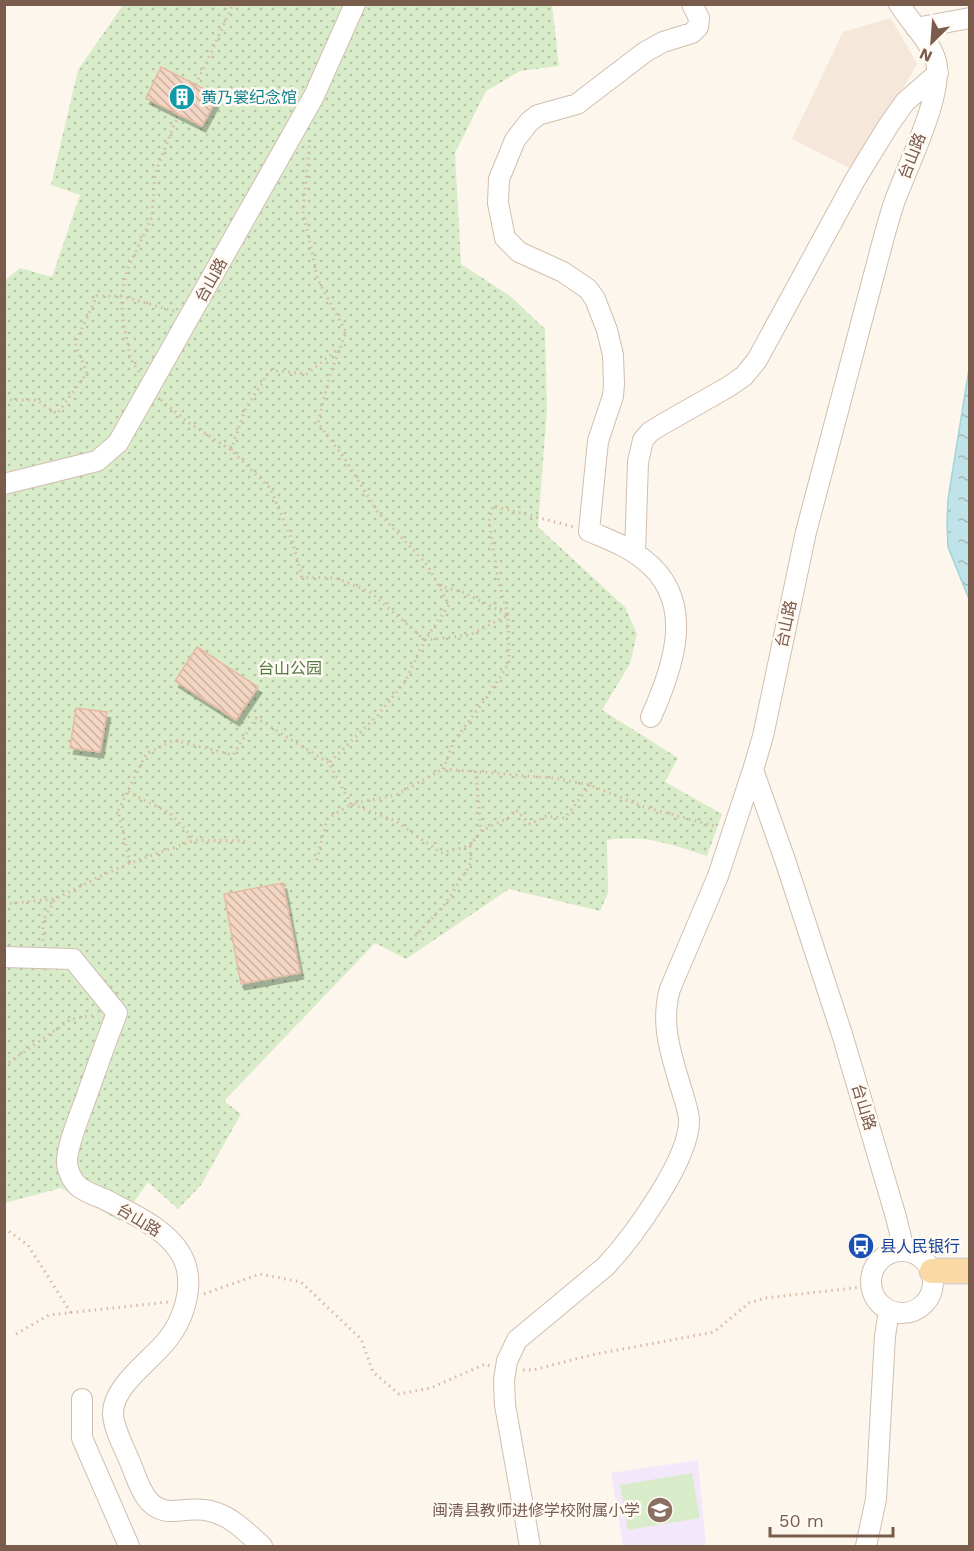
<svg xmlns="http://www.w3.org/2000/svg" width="974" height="1551" font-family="'Work Sans','Noto Sans SC',sans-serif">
<defs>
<pattern id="park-dots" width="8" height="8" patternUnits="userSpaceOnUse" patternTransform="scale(1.5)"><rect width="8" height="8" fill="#d8ecc9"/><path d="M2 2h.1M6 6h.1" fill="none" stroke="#b4c2a5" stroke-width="1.8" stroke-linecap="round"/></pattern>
<pattern id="water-ripples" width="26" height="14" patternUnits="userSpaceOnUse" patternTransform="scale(1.5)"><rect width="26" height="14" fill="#bfe3e8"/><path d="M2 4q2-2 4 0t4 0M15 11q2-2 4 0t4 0" fill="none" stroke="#a0bbbe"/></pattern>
<pattern id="building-back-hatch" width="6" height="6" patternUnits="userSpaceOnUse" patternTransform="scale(1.5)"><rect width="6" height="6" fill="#f3d5c3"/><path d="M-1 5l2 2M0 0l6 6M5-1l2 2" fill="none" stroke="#cab0a1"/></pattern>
<filter id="shadow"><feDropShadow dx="3.5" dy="6" stdDeviation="0" flood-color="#0004"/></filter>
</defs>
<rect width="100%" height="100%" fill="#fdf6ec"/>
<!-- residential -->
<path fill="#f5e8da" d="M891 18 917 64 855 171 792 139 843 32Z"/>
<!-- education -->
<path fill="#f3e8fa" d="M698 1460 706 1546H623L611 1473Z"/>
<!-- green -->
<path fill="#d8ecc9" d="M692 1473 700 1518 628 1530 620 1485Z"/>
<!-- park -->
<path fill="url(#park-dots)" d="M123 5H552L559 66 520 71 486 91 455 153 461 264 510 296 545 329 547 409 538 527 625 607 637 634 630 664 602 710 678 758 665 782 722 814 707 856C669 844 648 835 607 840L608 893 600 911 509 889 406 959 375 943 224 1101 241 1114 201 1185 178 1209 148 1182 120 1221 61 1188 5 1203 4 281 20 268 52 277 80 195 51 185 78 70Z"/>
<!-- water -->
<path fill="url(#water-ripples)" stroke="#a5d3da" stroke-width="1.5" d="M969 369V599L948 547 947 523 948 499Z"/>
<!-- building -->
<path fill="url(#building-back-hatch)" stroke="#e6bba3" stroke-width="1.5" filter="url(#shadow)" d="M161 67 218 96 202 126 146 98Z
M197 647 258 687 236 720 175 681Z
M76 708 107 712 100 752 70 748Z
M283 883 300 973 241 984 224 894Z"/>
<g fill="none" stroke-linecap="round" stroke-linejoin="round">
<defs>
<path id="minor" d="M899 4C910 22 928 38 935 58 947 89 905 171 894 203 889 218 885 233 881 248L806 532 763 736 753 770 785 860 842 1034 896 1217 904 1250
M916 28 970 18
M4 484 97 461 118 443 314 96 355 4
M635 553 638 462 643 440 650 432 663 424 728 387 744 376 757 360 855 180 888 126 905 102 938 73
M651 717C674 666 697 600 643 559 627 546 607 539 589 531L598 441 613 396 614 384 613 355 607 330 595 299 588 289 563 272 519 252 505 238 498 203 499 179 515 140 529 122 538 115 577 104 645 52 663 42 692 33 698 27 699 18 692 4
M4 957 73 959 117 1013C106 1041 96 1070 86 1098 80 1115 66 1147 67 1164 68 1172 73 1182 79 1187 86 1192 96 1196 104 1199 133 1214 176 1232 186 1266 193 1290 183 1320 168 1339 152 1360 112 1386 113 1414 114 1430 124 1447 130 1462 139 1483 145 1513 174 1511 186 1510 198 1508 210 1511 232 1516 246 1532 262 1546
M871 1282a31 31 0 1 1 62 0a31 31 0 1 1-62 0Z
M82 1399V1438L129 1546
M530 1546 505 1405 504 1380 507 1361 517 1340 606 1266C632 1238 691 1158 689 1119 688 1109 684 1098 681 1088 671 1054 660 1024 670 989L718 876 753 770
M866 1546 876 1499 885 1336 889 1311"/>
<path id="major" d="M932 1271H970"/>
</defs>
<!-- minor casing -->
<use href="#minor" stroke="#d1beb0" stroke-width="22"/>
<!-- major casing -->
<use href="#major" stroke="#dad1cd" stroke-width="27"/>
<!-- path -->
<path stroke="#d9b8a5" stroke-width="3" stroke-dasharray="1.5 4.5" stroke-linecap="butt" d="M310 140 303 212 318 280 346 332 330 374 318 423 345 459 377 511 428 566 449 605 425 640 470 635 508 615 465 593 438 585
M139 372 131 360 123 321 121 296 128 268 152 217 155 174 174 125 205 66 233 4
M4 400H37L57 414 87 373 75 343 97 296H121L174 311
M161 400 189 423 231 450 270 488 292 540 302 577 336 578 370 592 425 640 405 682 378 715 329 763 351 804 396 795 443 769 553 778 590 785 644 807 715 826
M231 450 245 410 270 370 307 374 338 349
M443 769 454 741 487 697 509 663 508 615 499 583 489 522 493 506 574 527
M476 771 481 831
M128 792 170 813 194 839
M317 860 327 819 351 804 396 821 441 853 470 846 481 831 508 818 516 810 530 824 546 816 565 818 590 785
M130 863 118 811 146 754 174 740 233 755 256 718 329 763
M4 904 55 899
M415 936 446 903 471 863 470 846
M43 941V921L55 899 103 875 130 863 195 840 245 841
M4 1066 71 1019 97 1015
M4 1228 28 1245 71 1313
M204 1294 260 1274 301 1282 361 1339 373 1372 399 1394 431 1388 485 1364 490 1366
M16 1334 49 1315 168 1302
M523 1370H533L591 1355 714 1332 749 1303 765 1298 871 1286"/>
<!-- minor -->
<use href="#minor" stroke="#fff" stroke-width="20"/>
<!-- major -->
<use href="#major" stroke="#fbd9a5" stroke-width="24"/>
</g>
<!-- icons -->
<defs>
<symbol id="building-disc" viewBox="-11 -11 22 22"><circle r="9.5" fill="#0f9aa8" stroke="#fffaf3"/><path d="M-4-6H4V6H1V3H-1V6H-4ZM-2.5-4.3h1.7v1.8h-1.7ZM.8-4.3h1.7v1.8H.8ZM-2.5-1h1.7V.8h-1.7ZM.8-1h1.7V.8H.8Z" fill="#fff"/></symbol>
<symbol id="bus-disc" viewBox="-11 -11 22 22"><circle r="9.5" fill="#1a4fb4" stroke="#fffaf3"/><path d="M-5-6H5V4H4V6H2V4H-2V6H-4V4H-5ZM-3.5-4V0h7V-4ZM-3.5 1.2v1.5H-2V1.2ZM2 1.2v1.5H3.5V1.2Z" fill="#fff"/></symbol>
<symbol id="school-disc" viewBox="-11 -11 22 22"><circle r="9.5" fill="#8d6e63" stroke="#fffaf3"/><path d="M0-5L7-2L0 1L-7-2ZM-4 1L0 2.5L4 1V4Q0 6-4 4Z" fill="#fff"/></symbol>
</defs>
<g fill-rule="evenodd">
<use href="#building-disc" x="167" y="82" width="30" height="30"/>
<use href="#bus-disc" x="846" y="1231" width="30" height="30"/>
<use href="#school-disc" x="645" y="1495" width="30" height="30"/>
</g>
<g text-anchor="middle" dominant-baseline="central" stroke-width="5" stroke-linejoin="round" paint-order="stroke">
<!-- culture labels -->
<g font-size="16" fill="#0d838f" stroke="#fffaf3" text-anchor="start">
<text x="201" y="97">黄乃裳纪念馆</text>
</g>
<!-- street labels -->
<g font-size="16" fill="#7a5c4d" stroke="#fffaf3">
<text transform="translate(912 156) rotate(-69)">台山路</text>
<text transform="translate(211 280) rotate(-61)">台山路</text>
<text transform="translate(786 624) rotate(-78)">台山路</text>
<text transform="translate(864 1107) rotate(73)">台山路</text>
<text transform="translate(139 1220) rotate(31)">台山路</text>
</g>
<!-- park labels -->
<g font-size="16" fill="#537a41" stroke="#fffaf3">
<text x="290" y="668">台山公园</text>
</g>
<!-- transit labels -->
<g font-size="16" fill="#164399" stroke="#fffaf3" text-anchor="start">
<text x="880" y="1246">县人民银行</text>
</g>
<!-- education labels -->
<g font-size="16" fill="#785e54" stroke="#fffaf3" text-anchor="end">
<text x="640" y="1510">闽清县教师进修学校附属小学</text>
</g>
</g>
<!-- border -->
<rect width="974" height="1551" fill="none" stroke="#7a5c4d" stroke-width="12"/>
<!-- north arrow -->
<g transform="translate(932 42) rotate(205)" stroke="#fffaf3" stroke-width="4.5" paint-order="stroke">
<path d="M0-4.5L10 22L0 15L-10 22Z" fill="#7a5c4d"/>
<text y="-9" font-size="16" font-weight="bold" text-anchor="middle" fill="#7a5c4d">N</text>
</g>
<!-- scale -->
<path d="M770 1527v9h123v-9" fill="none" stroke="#7a5c4d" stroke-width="3"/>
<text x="779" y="1527" font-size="18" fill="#7a5c4d" stroke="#fffaf3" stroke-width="4.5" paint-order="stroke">50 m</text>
</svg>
